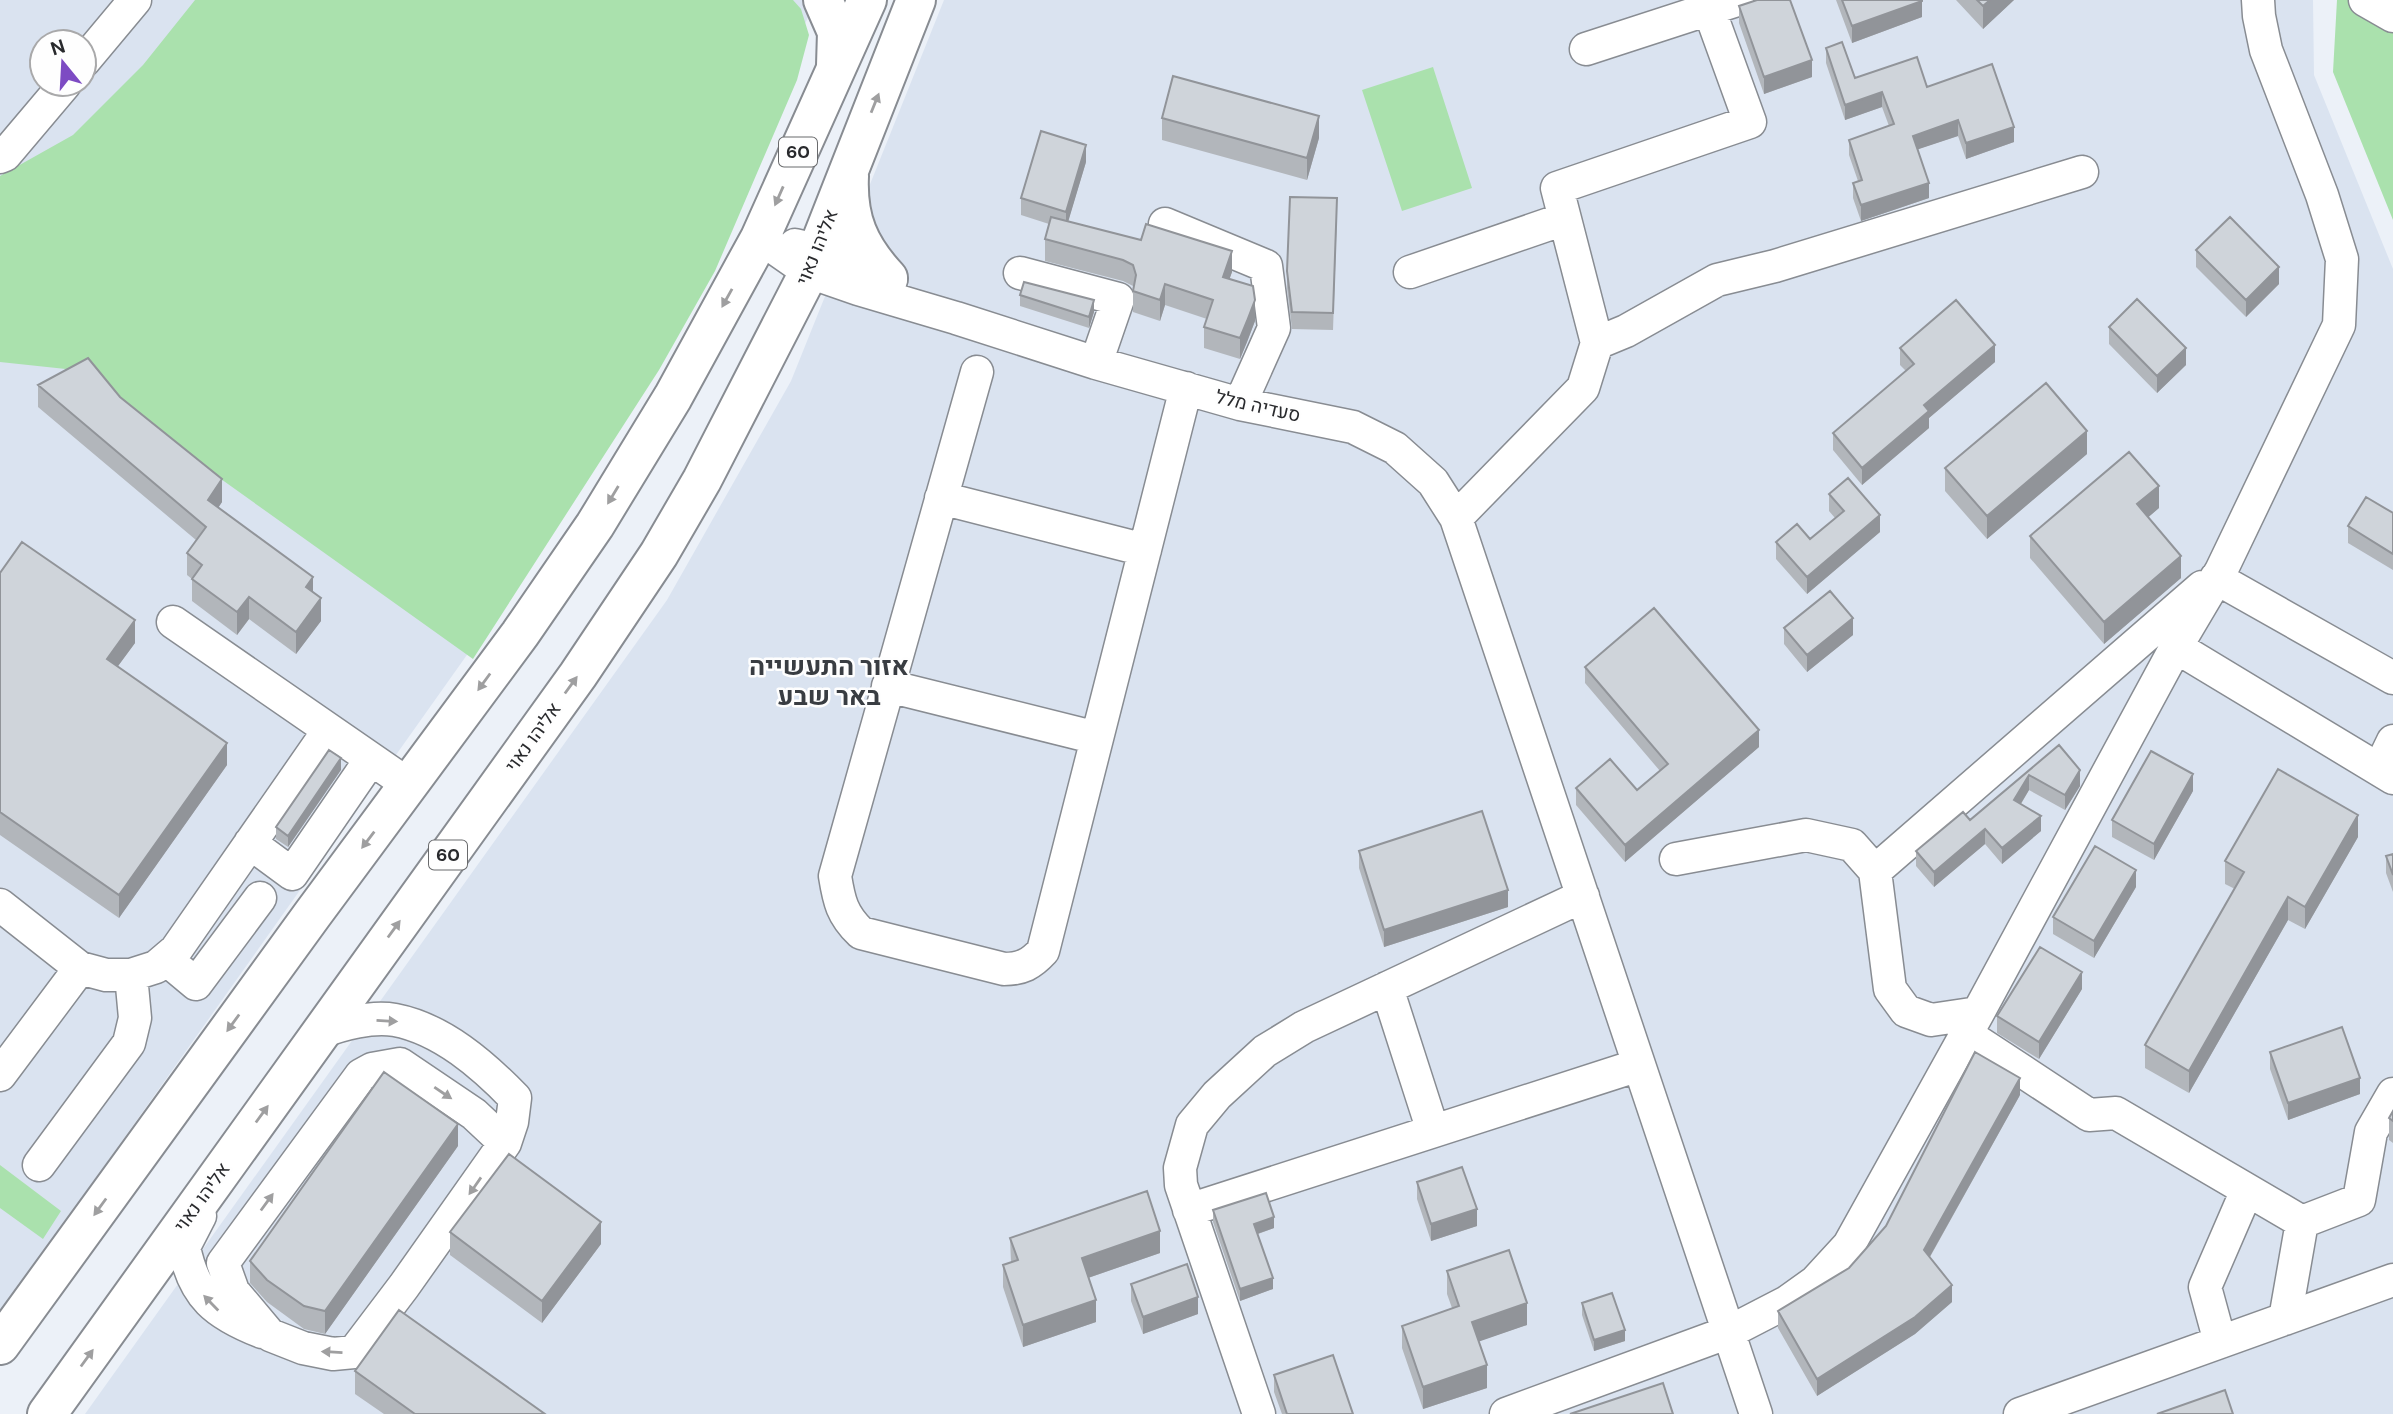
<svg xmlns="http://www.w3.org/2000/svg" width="2393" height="1414" font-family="'DM Sans',Heebo,sans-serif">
<rect width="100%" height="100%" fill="#ecf1f8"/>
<!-- built -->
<path fill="#dae3f0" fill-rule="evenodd" d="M0 0H816L658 344 535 559 0 1313ZM42 42H84V84H42Z
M944 0H2313L2314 75 2393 269V1414H85L667 600 791 381Z"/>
<!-- green -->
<path fill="#aae1ad" d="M195 0H793L801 9 809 35 797 80 715 271 659 370 473 659 127 412 94 372 0 362V176L73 135 143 65Z
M2337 0H2393V220L2333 72Z
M1433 67 1472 188 1402 211 1362 90Z
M0 1165 61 1211 43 1239 0 1208Z"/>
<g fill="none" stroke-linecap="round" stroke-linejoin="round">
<defs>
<path id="minor" d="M2365 0 2393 16
M1586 49 1709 9
M84 61 135 0
M0 157 5 155 65 84
M1165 224 1266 266 1274 328 1240 404
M760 238 809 272 858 289 956 318 1096 363 1240 404 1353 427 1395 448 1433 482 1456 518 1756 1414
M795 245 817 250 891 280
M1410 272 1564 219
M1020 273 1118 299 1096 363
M1597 343 1626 331 1717 280 1775 266 2082 172
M977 372 835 876C839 901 842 915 861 933L1004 969C1022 969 1031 964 1043 951L1186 388
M941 498 1145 550
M1456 518 1583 388 1597 343 1557 188 1750 122 1709 9 1737 0
M2216 578 2393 678
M173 622 409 785
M2176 647 2393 778
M888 686 1097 738
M2380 768 2393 741
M250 843 292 874 371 759
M1676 859 1806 835 1852 845 1875 871 1890 989 1906 1011 1931 1020 1978 1013
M1875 871 2202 587
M0 905 80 968 106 975H131L156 967 176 950 329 730
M166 959 196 984 260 898
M1387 988 1433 1131
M321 1032C342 1024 372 1016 395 1020 442 1029 483 1065 515 1098L512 1122 505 1143 404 1286 354 1352 333 1354 303 1348 270 1335 233 1291 223 1263 361 1075 372 1069 400 1064 474 1114 505 1143
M1966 1034 2089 1115 2116 1113 2302 1222 2285 1319
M0 1075 80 968
M39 1165 129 1043 135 1018 131 975
M1189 1210 1639 1065
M200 1216 184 1247C194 1297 216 1314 262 1332
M2302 1222 2359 1200 2371 1132 2393 1094
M2220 1342 2205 1287 2247 1190
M1259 1414 1181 1185 1180 1168 1192 1125 1217 1095 1265 1051 1304 1027 1583 896
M1506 1414 1729 1332 1787 1302 1815 1282 1849 1245 1978 1013 2176 647 2221 571 2339 325 2342 259 2322 195 2266 50 2259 16 2258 0
M2020 1414 2393 1280"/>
<path id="highway" d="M823 0 837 32 836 65
M849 176C847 219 859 247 888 278
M0 1345 312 915 520 634 595 525 673 397 760 238 867 0
M47 1414 578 675 659 554 702 480 809 272 916 0"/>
</defs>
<!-- minor casing -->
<use href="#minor" stroke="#888c92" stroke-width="35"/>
<!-- highway casing -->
<use href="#highway" stroke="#888c92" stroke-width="42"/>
<!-- minor -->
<use href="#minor" stroke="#fff" stroke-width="32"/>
<!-- highway -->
<use href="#highway" stroke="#fff" stroke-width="38"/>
</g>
<!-- wall -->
<path fill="#b2b6bb" d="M1836 0H1922V17L1852 43Z
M1956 0H2014L1983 29Z
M1739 6 1812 77 1764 94 1739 23Z
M1826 48 1855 78 1927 87 2014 142 1966 159 1958 136 1918 149 1929 198 1861 221 1853 198V183L1858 181 1849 155V140L1889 126 1882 107 1845 120 1826 63Z
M1162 118 1319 138 1307 180 1162 140Z
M1086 162 1068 221 1232 272 1229 279 1255 321 1247 342 1240 359 1204 348V327L1207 319 1165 305 1160 321 1133 312V286L1123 281 1045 261V239L1049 224 1021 215V198Z
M1337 215 1333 330 1292 329 1287 288V271Z
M2196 250 2279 284 2246 317 2196 267Z
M1020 295 1094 312 1089 328 1020 306Z
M2109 327 2186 365 2157 393 2109 344Z
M1900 348 1995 362 1929 418V428L1862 485 1833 450V433L1906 371 1900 365Z
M38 385 120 397 222 502 218 508 313 592 321 621 296 654 249 619 237 635 192 601V579L187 575V553L196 540 38 407Z
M2087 454 1987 539 1945 491V468Z
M1829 494 1880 532 1807 594 1776 559V542L1810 539 1835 518 1829 511Z
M2159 508 2148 517 2181 578 2104 644 2030 558V536Z
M2393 513V570L2348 543V526Z
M0 573 135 643 118 666 227 765 119 918 0 835Z
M1784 628 1853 635 1807 672 1784 644Z
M1585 667 1759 747 1625 862 1576 805V788L1637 790 1660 771 1585 683Z
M2059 745 2080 786 2065 810 2029 790 2021 804 2041 831 2002 864 1985 844 1934 887 1916 866V851L1970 820Z
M341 770 288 847 276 839V827Z
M2193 791 2154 860 2112 837V820Z
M2358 837 2305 929 2288 920 2189 1093 2145 1068V1045L2235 889 2225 884V861Z
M1359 851 1508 907 1384 947 1359 868Z
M2393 854V892L2386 873V856Z
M2136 887 2094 958 2053 934V917Z
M2082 989 2039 1059 1997 1033V1016Z
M2270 1052 2360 1094 2288 1120 2270 1069Z
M2020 1095 1930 1257 1952 1302 1915 1334 1817 1396 1778 1328V1311L1849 1268Z
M2393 1111V1143L2389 1140V1118Z
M458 1146 325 1334 304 1329 267 1302 250 1283V1261Z
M1417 1182 1477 1226 1431 1241 1417 1199Z
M1213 1210 1274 1228 1258 1234 1273 1289 1240 1301 1213 1222Z
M450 1232 601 1244 542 1323 450 1255Z
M1010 1238 1160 1253 1088 1278 1096 1322 1023 1347 1003 1287V1265L1011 1262Z
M1447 1271 1527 1325 1479 1341 1487 1388 1423 1409 1402 1348V1326L1452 1308 1447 1294Z
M1131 1284 1198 1314 1143 1334 1131 1301Z
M1582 1303 1625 1341 1594 1351 1582 1315Z
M355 1371 545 1414H384L355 1394Z
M1274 1375 1353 1414H1282L1274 1392Z"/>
<!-- shaded-wall -->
<path fill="#919499" d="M1990 0H2014L1983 29V6Z
M1922 1V17L1852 43V26Z
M1812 60V77L1764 94V77Z
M1882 92V107L1845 120V105Z
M1319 116V138L1307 180V158Z
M1958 120V136L1913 151V136Z
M2014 127V142L1966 159V143Z
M1086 145V162L1066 229V212Z
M1929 183V198L1861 221V205Z
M1232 251V272L1223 298V277Z
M2279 267V284L2246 317V300Z
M1165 284V305L1160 321V300Z
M1094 300V312L1089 328V317Z
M1255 300V321L1247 342 1240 359V338Z
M1995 345V362L1929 418V428L1862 485V468L1924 405Z
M2186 348V365L2157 393V376Z
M2087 431V454L1987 539V516Z
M222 479V502L208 523V500Z
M2159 486V508L2137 527V504Z
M1880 515V532L1807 594V577Z
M2181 556V578L2104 644V622Z
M313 577V599L306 587Z
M249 597V619L237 635V612Z
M321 598V621L296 654V632Z
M1853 618V635L1807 672V655Z
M135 620V643L107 681V659Z
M1759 730V747L1625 862V845Z
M227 743V765L119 918V895Z
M341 758V770L288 847V836Z
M2080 770V786L2065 810V795Z
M2193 774V791L2154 860V844Z
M2029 775V790L2014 815V800Z
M2358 815V837L2305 929V907Z
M2041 816V831L2002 864V848Z
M1985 829V844L1934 887V872Z
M2136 870V887L2094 958V941Z
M1508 890V907L1384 947V930Z
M2288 897V920L2189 1093V1071Z
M2082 972V989L2039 1059V1042Z
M2020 1078V1095L1924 1267V1250Z
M2360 1078V1094L2288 1120V1103Z
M458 1124V1146L325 1334V1311Z
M1477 1209V1226L1431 1241V1224Z
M1274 1217V1228L1254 1235V1224Z
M601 1222V1244L542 1323V1301Z
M1160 1231V1253L1082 1280V1258Z
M1273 1278V1289L1240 1301V1289Z
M1952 1285V1302L1915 1334 1817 1396V1379Z
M1198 1297V1314L1143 1334V1317Z
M1096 1300V1322L1023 1347V1325Z
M1527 1303V1325L1472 1344V1322Z
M1625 1330V1341L1594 1351V1340Z
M1487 1365V1388L1423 1409V1387Z"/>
<!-- building -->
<path fill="#cfd4da" stroke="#919499" stroke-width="2" d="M1757 0H1790L1812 60 1764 77 1739 6Z
M1842 0H1922V1L1852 26Z
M1977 0H1990L1983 6Z
M1842 42 1855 78 1917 57 1927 87 1992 64 2014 127 1966 143 1958 120 1913 136 1929 183 1861 205 1853 183 1862 180 1849 140 1894 124 1882 92 1845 105 1826 48Z
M1173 76 1319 116 1307 158 1162 118Z
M1041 131 1086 145 1066 212 1021 198Z
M1290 197 1337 198 1333 313 1292 312 1287 271Z
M1051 217 1141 240 1146 224 1232 251 1223 277 1253 286 1255 300 1247 321 1240 338 1204 327 1213 300 1165 284 1160 300 1133 291 1136 275 1133 265 1123 260 1045 239Z
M2230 217 2279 267 2246 300 2196 250Z
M1024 282 1094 300 1089 317 1020 295Z
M2137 299 2186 348 2157 376 2109 327Z
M1956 300 1995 345 1924 405 1929 411 1862 468 1833 433 1914 364 1900 348Z
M88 358 120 397 222 479 208 500 313 577 306 587 321 598 296 632 249 597 237 612 192 579 202 565 187 553 206 527 38 385Z
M2046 383 2087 431 1987 516 1945 468Z
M2129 452 2159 486 2137 504 2181 556 2104 622 2030 536Z
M1848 478 1880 515 1807 577 1776 542 1797 524 1810 539 1844 511 1829 494Z
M2366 497 2393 513V554L2348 526Z
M22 542 135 620 107 659 227 743 119 895 0 812V573Z
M1830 591 1853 618 1807 655 1784 628Z
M1654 608 1759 730 1625 845 1576 788 1610 759 1637 790 1668 764 1585 667Z
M2059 745 2080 770 2065 795 2029 775 2014 800 2041 816 2002 848 1985 829 1934 872 1916 851 1963 812 1970 820Z
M329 750 341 758 288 836 276 827Z
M2151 751 2193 774 2154 844 2112 820Z
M2278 769 2358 815 2305 907 2288 897 2189 1071 2145 1045 2244 872 2225 861Z
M1482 811 1508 890 1384 930 1359 851Z
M2095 846 2136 870 2094 941 2053 917Z
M2393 854V875L2386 856Z
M2040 947 2082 972 2039 1042 1997 1016Z
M2342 1027 2360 1078 2288 1103 2270 1052Z
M1975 1052 2020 1078 1924 1250 1952 1285 1915 1317 1817 1379 1778 1311 1849 1268 1886 1226Z
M384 1072 458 1124 325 1311 304 1306 267 1280 250 1261Z
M2393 1111V1121L2389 1118Z
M509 1154 601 1222 542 1301 450 1232Z
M1462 1167 1477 1209 1431 1224 1417 1182Z
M1147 1191 1160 1231 1082 1258 1096 1300 1023 1325 1003 1265 1018 1260 1010 1238Z
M1266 1193 1274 1217 1254 1224 1273 1278 1240 1289 1213 1210Z
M1509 1250 1527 1303 1472 1322 1487 1365 1423 1387 1402 1326 1459 1306 1447 1271Z
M1187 1264 1198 1297 1143 1317 1131 1284Z
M1612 1293 1625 1330 1594 1340 1582 1303Z
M399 1310 545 1414H415L355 1371Z
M1333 1355 1353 1414H1287L1274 1375Z
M1663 1383 1673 1414H1570Z
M2225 1390 2233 1414H2157Z"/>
<!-- one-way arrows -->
<defs><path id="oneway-solid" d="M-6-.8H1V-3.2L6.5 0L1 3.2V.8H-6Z" transform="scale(1.75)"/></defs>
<g fill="#9f9fa0">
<use href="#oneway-solid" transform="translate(875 103) rotate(-68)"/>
<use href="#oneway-solid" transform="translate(779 196) rotate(114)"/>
<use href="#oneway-solid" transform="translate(727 298) rotate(119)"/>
<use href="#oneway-solid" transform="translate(613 495) rotate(121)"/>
<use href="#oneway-solid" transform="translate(484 682) rotate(126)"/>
<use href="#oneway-solid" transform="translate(571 685) rotate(-54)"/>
<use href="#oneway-solid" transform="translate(368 840) rotate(127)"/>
<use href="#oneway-solid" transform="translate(394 929) rotate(-54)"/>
<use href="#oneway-solid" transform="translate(387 1021) rotate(3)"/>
<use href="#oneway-solid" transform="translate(233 1023) rotate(126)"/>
<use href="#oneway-solid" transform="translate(443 1093) rotate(34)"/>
<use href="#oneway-solid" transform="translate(262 1114) rotate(-54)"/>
<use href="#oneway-solid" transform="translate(475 1186) rotate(125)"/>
<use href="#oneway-solid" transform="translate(267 1202) rotate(-54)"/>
<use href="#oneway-solid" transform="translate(100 1207) rotate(126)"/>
<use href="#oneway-solid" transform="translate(211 1303) rotate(-134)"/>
<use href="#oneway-solid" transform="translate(332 1352) rotate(-177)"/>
<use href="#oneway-solid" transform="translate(87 1358) rotate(-54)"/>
</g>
<g text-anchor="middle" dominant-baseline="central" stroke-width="5" stroke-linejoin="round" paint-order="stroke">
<!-- shield labels -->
<g fill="#fefefe" stroke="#696a6c" stroke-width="2">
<rect x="779" y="137.5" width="38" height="29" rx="5"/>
<rect x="429" y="840.5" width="38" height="29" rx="5"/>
</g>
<g font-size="18" font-weight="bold" fill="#292a2d">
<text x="798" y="152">60</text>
<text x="448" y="855">60</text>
</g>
<!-- street labels -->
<g font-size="19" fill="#292a2d" stroke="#fefefe">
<text transform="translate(817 247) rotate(-68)">אליהו נאוי</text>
<text transform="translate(1258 406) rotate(13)">סעדיה מלל</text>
<text transform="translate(533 737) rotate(-54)">אליהו נאוי</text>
<text transform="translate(202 1197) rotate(-54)">אליהו נאוי</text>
</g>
<!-- district labels -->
<g font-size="26" font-weight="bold" fill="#393d42" stroke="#fefefe">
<text x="829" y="666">אזור התעשייה<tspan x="829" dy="30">באר שבע</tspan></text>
</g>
</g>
<!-- north arrow -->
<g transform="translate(63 63) rotate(342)"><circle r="33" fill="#fefefe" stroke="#a9a9aa" stroke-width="2"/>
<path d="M0-5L12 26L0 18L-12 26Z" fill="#7d4bc3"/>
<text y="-10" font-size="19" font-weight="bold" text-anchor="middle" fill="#292a2d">N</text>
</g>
</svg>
